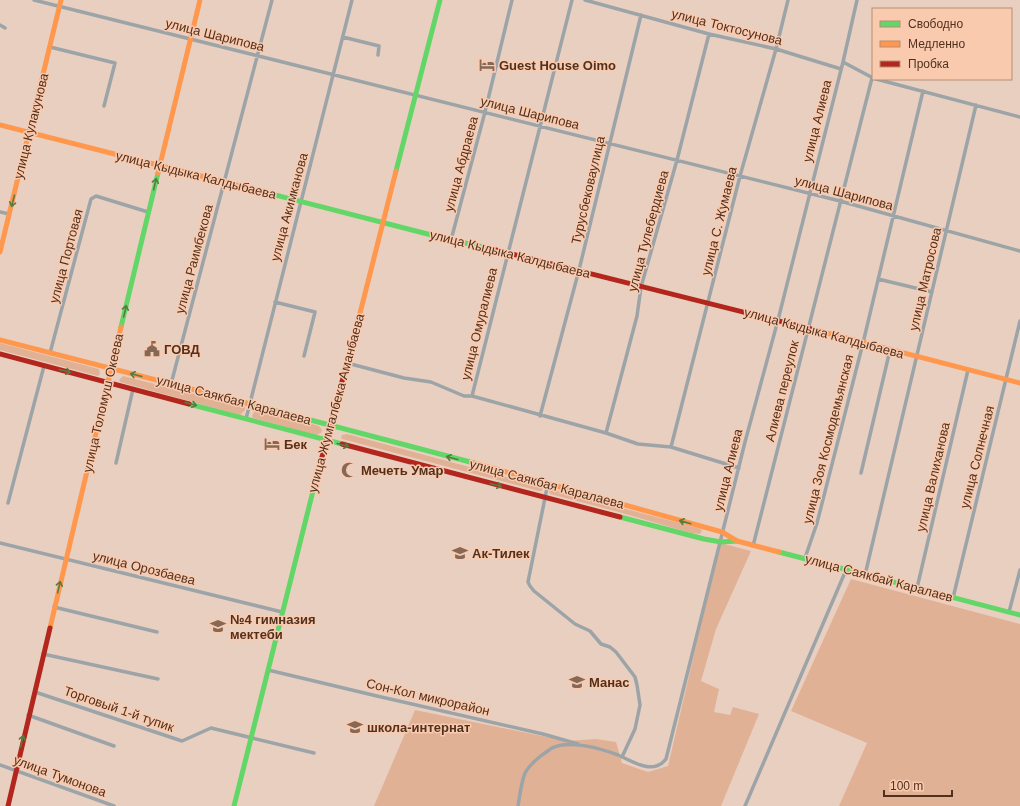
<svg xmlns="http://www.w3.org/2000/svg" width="1020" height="806" font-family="Helvetica,sans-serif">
<rect width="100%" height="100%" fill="#e9cfc0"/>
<!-- green -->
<path fill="#e1b196" d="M0 343 99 369 100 374 98 376 0 350Z
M123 376 242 406 245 407V410L240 415 120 382 119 380Z
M258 409 319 426 322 430 321 433 316 435 253 418 252 416 255 410Z
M347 434 540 486 543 487 542 491H539L342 439 341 438 342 435Z
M550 489 698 528 702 530 700 534 691 533 615 511 550 494 549 491Z
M720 543 751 551 716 629 701 681 719 689 714 712 730 715 733 707 759 714 721 806H374L415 710 567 741 596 739 616 742 622 763 648 772 668 766Z
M851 579 1020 624V806H839L867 743 791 711Z"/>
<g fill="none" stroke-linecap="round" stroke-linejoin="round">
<!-- street -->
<path stroke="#9ca4a7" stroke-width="3.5" d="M34 0 840 201 1020 251
M585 0 709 34 776 49 841 69
M0 25 5 28
M343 37 379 46 378 55
M50 47 115 63 104 106
M843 62 873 78
M876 79 1020 117
M0 212 9 214
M451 240 485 112 512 0
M878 279 932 292
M275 302 315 312 304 356
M50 353 91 199 96 196 148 212
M347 363 404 378 431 382 464 396H472L606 433 638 444 671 447 739 468
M171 384 272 0
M472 396 572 0
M540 416 579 270 641 15
M246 419 352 0
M606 433 637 316 641 287 677 160 709 34
M671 447 740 176 776 49 788 0
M116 463 133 389
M861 473 890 350
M548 483 528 582 530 586 534 591 575 624 590 631 601 644 610 647 616 652 635 677 637 685 640 705 635 729 622 757
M8 503 44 366
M0 543 282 612
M753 546 872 78
M805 558 817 523 863 343 923 91
M865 575 976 105
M917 588 968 370
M953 598 1020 321
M54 607 157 632
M1009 612 1020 570
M43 654 158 679
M268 670 377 696 543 734 578 744
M35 692 182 741 211 728 314 753
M28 715 114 746
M0 765 114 806
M518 806C520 795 521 783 525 773 529 765 536 760 542 755 545 753 549 750 552 748 569 739 602 749 618 755 632 761 653 776 666 759L745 442 778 320 843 62 857 0
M745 806 846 570"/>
<!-- fast -->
<path stroke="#63d668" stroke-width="5" d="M396 171 440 0
M252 189 451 240 488 248
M121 327 158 173
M246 403 474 463
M189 404 342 444
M620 517 704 539 721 542 737 541
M779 552 1020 615
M234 806 314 487"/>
<!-- slow -->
<path stroke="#ff974d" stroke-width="5" d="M0 125 252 189
M158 173 200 0
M0 252 61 0
M823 332 1020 383
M355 333 396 171
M0 340 246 403
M474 463 722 532 737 541 779 552
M50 628 121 327"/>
<!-- jam -->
<path stroke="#b3261e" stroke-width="5" d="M488 248 823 332
M0 354 189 404
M342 444 620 517
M314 487 355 333
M8 806 50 628"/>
</g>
<!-- one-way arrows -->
<defs><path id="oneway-shaft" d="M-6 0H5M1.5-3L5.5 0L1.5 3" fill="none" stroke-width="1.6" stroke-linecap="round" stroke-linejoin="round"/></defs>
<g stroke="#597b3f">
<use href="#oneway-shaft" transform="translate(155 184) rotate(-77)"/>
<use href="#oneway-shaft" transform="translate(13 201) rotate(104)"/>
<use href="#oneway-shaft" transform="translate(125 311) rotate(-77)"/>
<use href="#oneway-shaft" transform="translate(65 371) rotate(15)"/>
<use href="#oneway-shaft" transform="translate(136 375) rotate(-166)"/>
<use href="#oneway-shaft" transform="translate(191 404) rotate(15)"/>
<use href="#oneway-shaft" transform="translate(343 445) rotate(15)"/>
<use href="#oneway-shaft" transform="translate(452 458) rotate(-165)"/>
<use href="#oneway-shaft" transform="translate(496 485) rotate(15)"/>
<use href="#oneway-shaft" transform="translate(685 522) rotate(-164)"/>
<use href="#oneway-shaft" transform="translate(59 587) rotate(-77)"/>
<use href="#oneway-shaft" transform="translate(22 741) rotate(-77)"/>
</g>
<!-- icons -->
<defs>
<symbol id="hotel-bare" viewBox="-9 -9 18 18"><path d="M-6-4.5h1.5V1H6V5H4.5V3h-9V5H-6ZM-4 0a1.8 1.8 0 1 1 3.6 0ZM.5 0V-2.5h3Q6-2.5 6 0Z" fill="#866857" stroke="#facaaf" stroke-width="2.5" paint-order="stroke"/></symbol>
<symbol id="civic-bare" viewBox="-9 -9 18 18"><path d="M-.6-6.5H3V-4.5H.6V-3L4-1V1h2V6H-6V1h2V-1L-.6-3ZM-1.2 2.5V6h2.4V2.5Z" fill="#866857" stroke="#facaaf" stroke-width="2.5" paint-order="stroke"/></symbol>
<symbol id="mosque-bare" viewBox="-9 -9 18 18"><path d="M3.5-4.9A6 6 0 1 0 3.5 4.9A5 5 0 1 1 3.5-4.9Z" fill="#866857" stroke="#facaaf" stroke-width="2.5" paint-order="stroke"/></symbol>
<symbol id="school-bare" viewBox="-9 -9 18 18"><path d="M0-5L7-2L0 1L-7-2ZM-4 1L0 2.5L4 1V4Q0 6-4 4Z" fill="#866857" stroke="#facaaf" stroke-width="2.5" paint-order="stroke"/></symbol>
</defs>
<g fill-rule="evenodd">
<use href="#hotel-bare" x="476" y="54" width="22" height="22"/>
<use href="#civic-bare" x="141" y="338" width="22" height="22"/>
<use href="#hotel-bare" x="261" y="433" width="22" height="22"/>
<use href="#mosque-bare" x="338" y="459" width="22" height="22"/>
<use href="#school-bare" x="449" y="542" width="22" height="22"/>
<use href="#school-bare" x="207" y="615" width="22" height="22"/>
<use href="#school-bare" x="566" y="671" width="22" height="22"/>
<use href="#school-bare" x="344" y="716" width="22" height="22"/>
</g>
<g text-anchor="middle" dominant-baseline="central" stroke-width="3" stroke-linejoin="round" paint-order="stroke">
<!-- street labels -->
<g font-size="13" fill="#50311e" stroke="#facaaf">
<text transform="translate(727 27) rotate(14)">улица Токтосунова</text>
<text transform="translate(215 35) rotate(14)">улица Шарипова</text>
<text transform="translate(530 113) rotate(14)">улица Шарипова</text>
<text transform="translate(817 121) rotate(-76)">улица Алиева</text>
<text transform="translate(31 126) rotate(-76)">улица Кулакунова</text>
<text transform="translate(461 164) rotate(-75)">улица Абдраева</text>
<text transform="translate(196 175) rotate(14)">улица Кыдыка Калдыбаева</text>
<text transform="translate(588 190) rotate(-77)">Турусбековаулица</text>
<text transform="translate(844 193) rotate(15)">улица Шарипова</text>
<text transform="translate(289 207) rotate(-75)">улица Акимканова</text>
<text transform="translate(719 221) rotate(-76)">улица С. Жумаева</text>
<text transform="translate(648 231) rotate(-75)">улица Тулебердиева</text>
<text transform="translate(510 254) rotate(14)">улица Кыдыка Калдыбаева</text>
<text transform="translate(66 256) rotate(-75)">улица Портовая</text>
<text transform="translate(194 259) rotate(-75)">улица Раимбекова</text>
<text transform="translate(925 279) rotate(-77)">улица Матросова</text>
<text transform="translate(479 324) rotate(-76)">улица Омуралиева</text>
<text transform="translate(824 333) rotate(15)">улица Кыдыка Калдыбаева</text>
<text transform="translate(782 391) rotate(-76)">Алиева переулок</text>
<text transform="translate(234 400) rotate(15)">улица Саякбая Каралаева</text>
<text transform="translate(103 403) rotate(-77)">улица Толомуш Океева</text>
<text transform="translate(336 403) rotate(-75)">улица Жумгалбека Аманбаева</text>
<text transform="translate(828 439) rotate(-76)">улица Зоя Космодемьянская</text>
<text transform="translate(977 457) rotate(-76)">улица Солнечная</text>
<text transform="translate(728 470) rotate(-76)">улица Алиева</text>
<text transform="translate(933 477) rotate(-77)">улица Валиханова</text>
<text transform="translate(547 484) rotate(15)">улица Саякбая Каралаева</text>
<text transform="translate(144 568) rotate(14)">улица Орозбаева</text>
<text transform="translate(879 578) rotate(15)">улица Саякбай Каралаев</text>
<text transform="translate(428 697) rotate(13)">Сон-Кол микрорайон</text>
<text transform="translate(119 709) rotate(19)">Торговый 1-й тупик</text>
<text transform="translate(60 776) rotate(20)">улица Тумонова</text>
</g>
<!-- poi labels -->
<g font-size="13" font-weight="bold" fill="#50311e" stroke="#facaaf" text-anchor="start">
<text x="499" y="65">Guest House Oimo</text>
<text x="164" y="349">ГОВД</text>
<text x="284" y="444">Бек</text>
<text x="361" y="470">Мечеть Умар</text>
<text x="472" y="553">Ак-Тилек</text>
<text x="230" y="619">№4 гимназия<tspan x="230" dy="15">мектеби</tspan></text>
<text x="589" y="682">Манас</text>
<text x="367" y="727">школа-интернат</text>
</g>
</g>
<!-- legend -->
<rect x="872" y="8" width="140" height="72" fill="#facaaf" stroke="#b68d75"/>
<rect x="880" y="21" width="20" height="6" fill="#63d668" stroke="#b68d75"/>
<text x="908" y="28" font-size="12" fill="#50311e">Свободно</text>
<rect x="880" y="41" width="20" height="6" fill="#ff974d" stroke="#b68d75"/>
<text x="908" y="48" font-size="12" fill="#50311e">Медленно</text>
<rect x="880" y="61" width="20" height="6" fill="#b3261e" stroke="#b68d75"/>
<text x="908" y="68" font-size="12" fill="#50311e">Пробка</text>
<!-- scale -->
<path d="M884 790v6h68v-6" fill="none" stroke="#50311e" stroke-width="2"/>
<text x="890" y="790" font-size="12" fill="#50311e" stroke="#facaaf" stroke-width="3" paint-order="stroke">100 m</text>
</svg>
